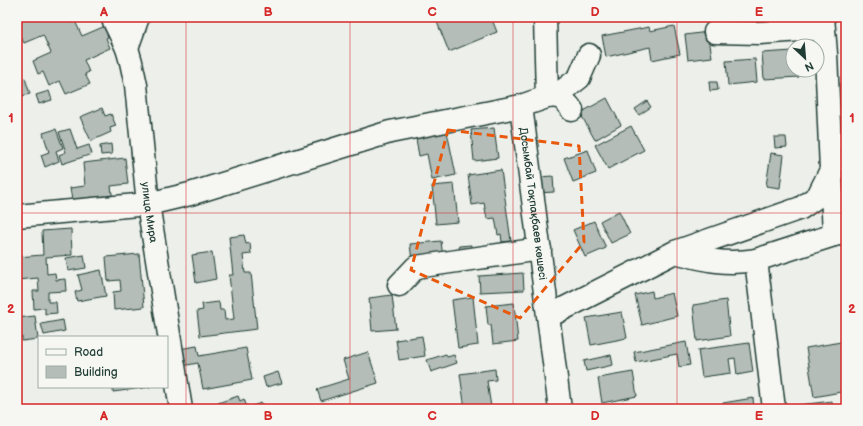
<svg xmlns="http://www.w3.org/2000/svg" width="863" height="426" font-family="'Balsamiq Sans',sans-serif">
<rect width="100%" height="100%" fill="#edefea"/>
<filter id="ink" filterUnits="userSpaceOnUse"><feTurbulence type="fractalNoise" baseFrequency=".025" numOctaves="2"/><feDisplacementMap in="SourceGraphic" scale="8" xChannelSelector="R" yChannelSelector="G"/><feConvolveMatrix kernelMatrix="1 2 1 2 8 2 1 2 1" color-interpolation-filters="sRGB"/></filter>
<g filter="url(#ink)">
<!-- building -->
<path fill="#b4bdb8" stroke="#1f3d34" d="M20 17H69L71 23 75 21 82 36 110 24 114 34 106 38 110 48 84 60 89 72 85 74 90 84 66 94 60 81 49 86 43 72 38 74 33 61 51 53 43 35 24 43 21 37 17 39V24L22 22Z
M450 17H491L497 32 449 52 437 22Z
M596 17H612L613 18 597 22Z
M725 17H745L734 20V23L726 25Z
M756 17H780L781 19 758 24Z
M674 26 680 54 652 60 650 47 606 57 602 36 649 27 650 31Z
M708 32 712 57 688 60 685 35Z
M793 51V70H798L799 77 764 79 762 53Z
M755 59 757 82 728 85 726 61Z
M25 78 30 94 17 97V80Z
M709 82H717L718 90 710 91Z
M49 91 52 100 39 104 36 95Z
M607 98 621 125 595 140 580 113Z
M647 101 651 107 639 115 635 109Z
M102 108 105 116 111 114 116 126 110 128 111 132 91 141 80 117Z
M631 126 644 150 608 169 595 145Z
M446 127 456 175 432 180 427 154 419 156 415 133Z
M494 128 498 158 474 161 471 130Z
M56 129 63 148 56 151 59 161 45 167 41 155 49 152 43 133Z
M70 129 77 149 89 145 92 154 62 164 59 155 66 152 59 132Z
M774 137H786L787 147 775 148Z
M111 144 112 154 101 155 100 146Z
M588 150 596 173 573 182 564 158Z
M771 153 784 155 780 188 766 186Z
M125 158 128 184 111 186 113 201 89 203 88 198 72 200 70 188 85 186 83 163Z
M501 170 511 241 502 242 501 234 498 235 495 218 487 219 484 203 472 205 468 175Z
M553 176 554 192 539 193 538 177Z
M454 184 458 222 436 224 432 186Z
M619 211 630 234 611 243 600 221Z
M594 221 606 248 585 257 573 230Z
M71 229 72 255 46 257 47 274 55 273 56 280 65 279 66 291 48 292V302H56L57 313 45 314V308L34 309 33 291H39L38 278 17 280V257L43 255 42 231Z
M244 235 246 244 250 243 251 254 243 255 245 273H251L257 329 200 336 197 311 203 310 202 304 219 302 220 310H224L225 320 234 319 229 275H233L229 237Z
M441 241 443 258 412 261 410 244Z
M471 245 472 254 460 255 459 246Z
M212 252 216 279 196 283 192 255Z
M139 254 144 307 114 310 113 292 121 291 120 280 108 281 106 257Z
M84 255 86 268 68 271 66 258Z
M101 270 106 296 77 301 75 292 82 290 78 275Z
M523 273 524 290 480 292 479 276Z
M652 291 653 298 672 293 677 316 642 325 635 295Z
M392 295 396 329 372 331 369 298Z
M473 297 478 345 458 348 452 300Z
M726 300 730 336 697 341 693 305Z
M514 303 518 341 493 344 491 325H488L486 306Z
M622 312 627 338 591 345 586 318Z
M35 316 38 339 22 341V337L17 338V318Z
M63 320 65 331 44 335 41 324Z
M422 336 425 356 399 360 396 340Z
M686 342 690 365 679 367 677 354 636 362 634 352Z
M841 342 846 375V391L814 397 806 348Z
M749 343 753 372 737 375 735 358 729 359 731 373 702 377 698 350Z
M197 346 199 356 246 348 252 380 203 389 198 363 182 366 179 349Z
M368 352 378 383 321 401 317 389 349 379 343 360Z
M446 354 447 357 454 355 457 363 431 372 427 360Z
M611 355 613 365 586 371 584 361Z
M495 369 496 380 487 381 491 407 465 409 460 374Z
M278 372 282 383 266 387 263 377Z
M633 372 637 396 602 403 598 378Z
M113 387H150L113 392Z
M238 396 240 401 244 399 247 408 261 403 263 409H220L218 403Z
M753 398 754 409H724L723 403Z
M832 401 833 409H800L799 405Z"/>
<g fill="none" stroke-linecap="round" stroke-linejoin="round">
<defs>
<g id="minor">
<path d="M112 17 127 48"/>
<path id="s1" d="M138 17 127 48 131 62 136 85 148 204 181 409"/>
<path id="s2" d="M545 17 547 97 521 106 560 409"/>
<path d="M715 32 760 33 815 29"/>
<path d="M556 96 579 78 589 55"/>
<path d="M547 97C561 95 564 99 572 110"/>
<path d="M831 171 834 235 846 233"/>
<path d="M17 216 148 204 190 194 390 132 521 106"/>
<path d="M675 252C705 260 725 265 756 260"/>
<path d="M399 285 416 267 540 249"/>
<path d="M549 316 675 252 801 208 818 196 831 170 826 54 823 17"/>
<path d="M774 409 756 260 834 235"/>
</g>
</defs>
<!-- minor casing -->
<use href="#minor" stroke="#1f3d34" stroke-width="25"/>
<!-- minor -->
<use href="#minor" stroke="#f6f6f2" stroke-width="22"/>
</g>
</g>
<!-- marked area -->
<path fill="none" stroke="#e8590c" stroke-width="3" stroke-dasharray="8 5" stroke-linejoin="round" d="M448 130 579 146 584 242 520 318 411 270Z"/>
<!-- grid -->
<path fill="none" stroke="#d62828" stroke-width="1" stroke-opacity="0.55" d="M186 17V409M350 17V409M513 17V409M677 17V409M17 213H846"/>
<g text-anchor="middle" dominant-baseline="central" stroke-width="4" stroke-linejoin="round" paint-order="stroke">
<!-- street labels -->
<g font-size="11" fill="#1f3d34" stroke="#f6f6f2">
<text stroke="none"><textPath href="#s2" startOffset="206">Досымбай Тоқпақбаев көшесі</textPath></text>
<text stroke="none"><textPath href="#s1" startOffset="199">улица Мира</textPath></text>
</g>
</g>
<!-- margin -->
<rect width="863" height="426" fill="none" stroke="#f6f6f2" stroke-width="44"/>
<!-- legend -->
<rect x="38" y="336" width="130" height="52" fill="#f6f6f2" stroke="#a0aca6"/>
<rect x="46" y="349" width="20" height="6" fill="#f6f6f2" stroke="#a0aca6"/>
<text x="74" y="356" font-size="12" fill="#1f3d34">Road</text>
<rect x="46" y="366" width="20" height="12" fill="#b4bdb8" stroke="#a0aca6"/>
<text x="74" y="376" font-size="12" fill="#1f3d34">Building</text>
<!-- north arrow -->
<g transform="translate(805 58) rotate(154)"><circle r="19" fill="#f6f6f2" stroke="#a0aca6"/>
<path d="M0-3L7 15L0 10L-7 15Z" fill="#1f3d34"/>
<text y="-6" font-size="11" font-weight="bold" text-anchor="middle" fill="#1f3d34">N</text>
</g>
<rect x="22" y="22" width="819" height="382" fill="none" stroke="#d62828" stroke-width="1.5"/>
<g font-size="13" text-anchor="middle" font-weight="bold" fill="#d62828">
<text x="104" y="16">A</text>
<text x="268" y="16">B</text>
<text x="432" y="16">C</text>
<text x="595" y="16">D</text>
<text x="759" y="16">E</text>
<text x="11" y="122">1</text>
<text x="852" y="122">1</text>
<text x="11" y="313">2</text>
<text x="852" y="313">2</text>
<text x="104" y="420">A</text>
<text x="268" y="420">B</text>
<text x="432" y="420">C</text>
<text x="595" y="420">D</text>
<text x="759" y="420">E</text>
</g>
</svg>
